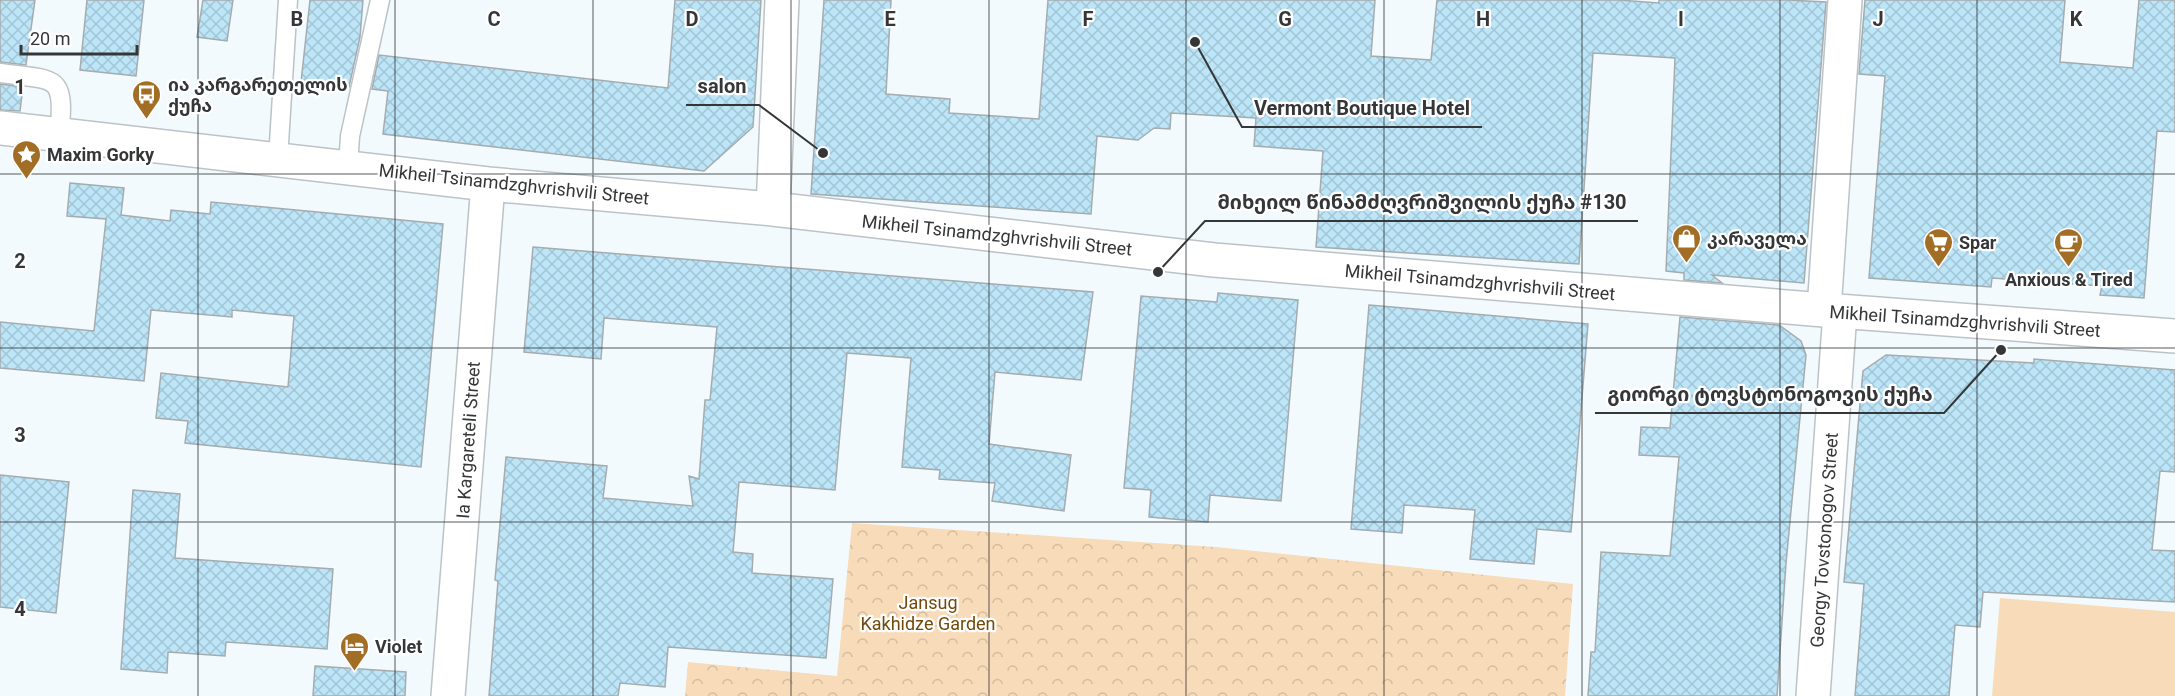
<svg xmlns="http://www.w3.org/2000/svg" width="2175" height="696" font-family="Roboto,'Noto Sans Georgian',sans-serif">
<defs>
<pattern id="park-crowns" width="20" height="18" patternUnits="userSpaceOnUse" patternTransform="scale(1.5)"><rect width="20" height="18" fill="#f8dbb8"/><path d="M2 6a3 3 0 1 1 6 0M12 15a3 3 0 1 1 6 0" fill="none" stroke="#d5bd9f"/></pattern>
<pattern id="building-cross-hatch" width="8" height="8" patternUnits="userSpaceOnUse" patternTransform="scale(1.5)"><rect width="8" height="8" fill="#bce5f8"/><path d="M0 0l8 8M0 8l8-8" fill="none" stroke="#a2c5d5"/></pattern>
</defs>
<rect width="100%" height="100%" fill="#f3fafd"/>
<!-- park -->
<path fill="url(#park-crowns)" d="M852 523 1216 547 1573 584 1565 696H685L688 662 837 676Z"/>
<!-- garden -->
<path fill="#f8dbb8" d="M2000 598 2175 612V696H1992Z"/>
<!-- building -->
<path fill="url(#building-cross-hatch)" stroke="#a5acaf" stroke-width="1.5" d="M0 0H35L26 65 0 62Z
M87 0H144L136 76 80 70Z
M203 0H233L227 41 197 37Z
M310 0H363L360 37 349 87 301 82Z
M675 0H761L753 127 704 171 383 134 388 91 372 89 379 55 668 88Z
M824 0H891L886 94 950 99 949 113 1039 119 1048 0H1375L1371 56 1431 60 1437 0H1619L1659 3V0H1788L1826 2 1804 283 1712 275 1722 283 1684 280V273L1666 271 1675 58 1593 53 1579 264 1316 247 1323 151 1254 146 1256 118 1171 113 1170 129 1154 128 1138 140 1097 136 1091 214 811 194Z
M1865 0H2065L2060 62 2133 68 2139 0H2175V132L2157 131 2144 298 2100 295 2102 286 1992 278 1991 287 1869 278 1885 76 1859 74Z
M0 84 23 87 20 111 0 110Z
M70 183 124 188 121 215 170 221 171 210 210 214 211 202 443 224 421 467 185 443 188 421 156 418 161 373 288 387 294 316 232 310V317L151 310 144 381 0 368V322L94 331 106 219 67 216Z
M533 247 1093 292 1081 380 995 372 989 444 1071 455 1064 511 992 501 995 483 939 479 940 470 902 467 911 358 847 353 835 490 739 482 733 552 753 554 752 573 833 579 826 658 668 647 665 687 620 683 618 696H489L498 581 495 580 506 457 607 466 603 498 693 506 689 476 699 479 705 400H710L717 327 604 318 601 359 524 352Z
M1218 293 1298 300 1281 501 1210 495 1208 522 1149 517 1151 490 1124 488 1141 296 1217 302Z
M1369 305 1588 324 1571 532 1537 529 1534 564 1470 559 1475 510 1404 505 1402 533 1351 529Z
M1680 317 1779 325 1801 341 1806 355 1786 563 1777 696H1588L1591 652H1595L1601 552 1670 556 1679 457 1639 455 1641 427 1670 428Z
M1886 355 2034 363V359L2175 370V472L2160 471 2152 550 2175 551V602L1983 592 1980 627 1955 625 1949 696H1855L1864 584 1844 582 1863 371Z
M0 475 69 482 56 613 0 607Z
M133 490 180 494 175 558 333 569 327 649 226 642 225 656 168 652 167 673 121 669Z
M315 666 406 672 405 696H313Z"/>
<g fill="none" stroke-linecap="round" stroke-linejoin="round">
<defs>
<path id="lane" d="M0 73C56 81 66 72 59 136
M278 159 288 0
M348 167 350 136 380 0"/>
<path id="street" d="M0 128 488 184 773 209 1214 260 1824 310 2175 336
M773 209 782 0
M1824 310 1845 0
M448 696 488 184
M1813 696 1840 312"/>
</defs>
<!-- lane casing -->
<use href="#lane" stroke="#bcc3c6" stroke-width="21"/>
<!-- street casing -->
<use href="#street" stroke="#bcc3c6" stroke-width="36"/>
<!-- lane -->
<use href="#lane" stroke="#fff" stroke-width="18"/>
<!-- street -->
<use href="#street" stroke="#fff" stroke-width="33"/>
</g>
<!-- grid -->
<path fill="none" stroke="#343638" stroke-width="1.5" stroke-opacity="0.55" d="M198 0V696M395 0V696M593 0V696M791 0V696M989 0V696M1186 0V696M1384 0V696M1582 0V696M1780 0V696M1977 0V696M0 174H2175M0 348H2175M0 522H2175"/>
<!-- icons -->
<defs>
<symbol id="bus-pin" viewBox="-11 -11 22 30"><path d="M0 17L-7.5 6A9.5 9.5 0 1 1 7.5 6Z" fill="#a26e25" stroke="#fff"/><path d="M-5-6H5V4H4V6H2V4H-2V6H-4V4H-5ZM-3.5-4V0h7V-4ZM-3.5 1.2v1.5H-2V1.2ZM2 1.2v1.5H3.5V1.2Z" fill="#fff"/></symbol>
<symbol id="sight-pin" viewBox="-11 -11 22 30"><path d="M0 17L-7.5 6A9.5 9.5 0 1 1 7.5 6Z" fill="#a26e25" stroke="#fff"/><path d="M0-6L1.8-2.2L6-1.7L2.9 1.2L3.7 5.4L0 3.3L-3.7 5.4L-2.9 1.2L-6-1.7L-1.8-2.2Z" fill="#fff"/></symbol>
<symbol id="shop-pin" viewBox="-11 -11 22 30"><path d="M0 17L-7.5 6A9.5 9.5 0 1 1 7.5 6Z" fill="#a26e25" stroke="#fff"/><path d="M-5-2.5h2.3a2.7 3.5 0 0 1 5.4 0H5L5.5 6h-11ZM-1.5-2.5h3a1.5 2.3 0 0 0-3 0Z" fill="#fff"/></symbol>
<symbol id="supermarket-pin" viewBox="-11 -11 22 30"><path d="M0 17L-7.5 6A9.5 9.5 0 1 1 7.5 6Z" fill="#a26e25" stroke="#fff"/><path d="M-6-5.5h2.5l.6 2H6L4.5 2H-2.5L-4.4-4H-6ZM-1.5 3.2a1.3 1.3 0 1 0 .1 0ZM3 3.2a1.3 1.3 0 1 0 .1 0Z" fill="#fff"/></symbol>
<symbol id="cafe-pin" viewBox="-11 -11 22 30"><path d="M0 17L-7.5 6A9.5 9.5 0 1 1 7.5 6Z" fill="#a26e25" stroke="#fff"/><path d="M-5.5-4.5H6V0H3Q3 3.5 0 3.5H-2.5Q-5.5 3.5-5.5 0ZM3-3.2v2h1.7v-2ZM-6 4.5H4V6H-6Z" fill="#fff"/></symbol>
<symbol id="hotel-pin" viewBox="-11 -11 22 30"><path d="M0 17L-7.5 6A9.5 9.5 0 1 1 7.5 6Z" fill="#a26e25" stroke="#fff"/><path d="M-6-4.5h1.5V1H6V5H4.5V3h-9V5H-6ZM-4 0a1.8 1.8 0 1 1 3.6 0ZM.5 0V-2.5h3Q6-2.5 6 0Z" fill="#fff"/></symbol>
</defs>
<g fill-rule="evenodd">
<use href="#bus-pin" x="130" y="78" width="33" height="45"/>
<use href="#sight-pin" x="10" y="138" width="33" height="45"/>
<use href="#shop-pin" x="1670" y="222" width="33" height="45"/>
<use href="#supermarket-pin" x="1922" y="226" width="33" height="45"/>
<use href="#cafe-pin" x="2052" y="226" width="33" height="45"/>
<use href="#hotel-pin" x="338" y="630" width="33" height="45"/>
</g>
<g text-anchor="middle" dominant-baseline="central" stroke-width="4.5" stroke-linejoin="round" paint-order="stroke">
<!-- poi labels -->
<g font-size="18" font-weight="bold" fill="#343638" stroke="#fff" text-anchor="start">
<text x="168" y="84">ია კარგარეთელის<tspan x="168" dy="21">ქუჩა</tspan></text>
<text x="47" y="154">Maxim Gorky</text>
<text x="1707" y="238">კარაველა</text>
<text x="1959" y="242">Spar</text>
<text x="2069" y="279" text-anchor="middle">Anxious &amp; Tired</text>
<text x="375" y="646">Violet</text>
</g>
<!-- street labels -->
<g font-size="18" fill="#343638" stroke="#fff">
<text transform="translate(514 184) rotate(6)">Mikheil Tsinamdzghvrishvili Street</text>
<text transform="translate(997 235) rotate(6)">Mikheil Tsinamdzghvrishvili Street</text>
<text transform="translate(1480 282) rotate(5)">Mikheil Tsinamdzghvrishvili Street</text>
<text transform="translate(1965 321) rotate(4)">Mikheil Tsinamdzghvrishvili Street</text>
<text transform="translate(468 440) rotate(-86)">Ia Kargareteli Street</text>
<text transform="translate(1824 540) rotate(-86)">Georgy Tovstonogov Street</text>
</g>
<!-- park labels -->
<g font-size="18" fill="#734a0a" stroke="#fff">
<text x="928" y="602">Jansug<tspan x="928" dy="21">Kakhidze Garden</tspan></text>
</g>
</g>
<g font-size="20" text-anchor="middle" font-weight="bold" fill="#343638" stroke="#fff" stroke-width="4.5" stroke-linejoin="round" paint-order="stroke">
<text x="297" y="26">B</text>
<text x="494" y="26">C</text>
<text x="692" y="26">D</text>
<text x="890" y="26">E</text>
<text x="1088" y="26">F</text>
<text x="1285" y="26">G</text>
<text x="1483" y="26">H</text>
<text x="1681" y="26">I</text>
<text x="1878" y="26">J</text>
<text x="2076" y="26">K</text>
<text x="20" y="94">1</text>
<text x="20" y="268">2</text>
<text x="20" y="442">3</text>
<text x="20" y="616">4</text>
</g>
<!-- callouts -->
<path fill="none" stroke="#343638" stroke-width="2" d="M823 153L759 105H686M1195 42L1242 127H1482M1158 272L1205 221H1638M2001 350L1944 413H1595"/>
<g fill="#343638" stroke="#fff" stroke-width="2">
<circle cx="823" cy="153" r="6"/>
<circle cx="1195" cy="42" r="6"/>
<circle cx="1158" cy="272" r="6"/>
<circle cx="2001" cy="350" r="6"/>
</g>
<g font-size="20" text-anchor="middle" font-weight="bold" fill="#343638" stroke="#fff" stroke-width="4.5" stroke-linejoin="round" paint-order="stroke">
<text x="722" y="93">salon</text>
<text x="1362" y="115">Vermont Boutique Hotel</text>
<text x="1422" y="209">მიხეილ წინამძღვრიშვილის ქუჩა #130</text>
<text x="1770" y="401">გიორგი ტოვსტონოგოვის ქუჩა</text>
</g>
<!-- scale -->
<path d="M21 45v9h116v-9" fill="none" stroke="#343638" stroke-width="3"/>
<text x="30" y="45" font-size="18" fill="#343638" stroke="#ffffff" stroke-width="4.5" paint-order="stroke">20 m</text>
</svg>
